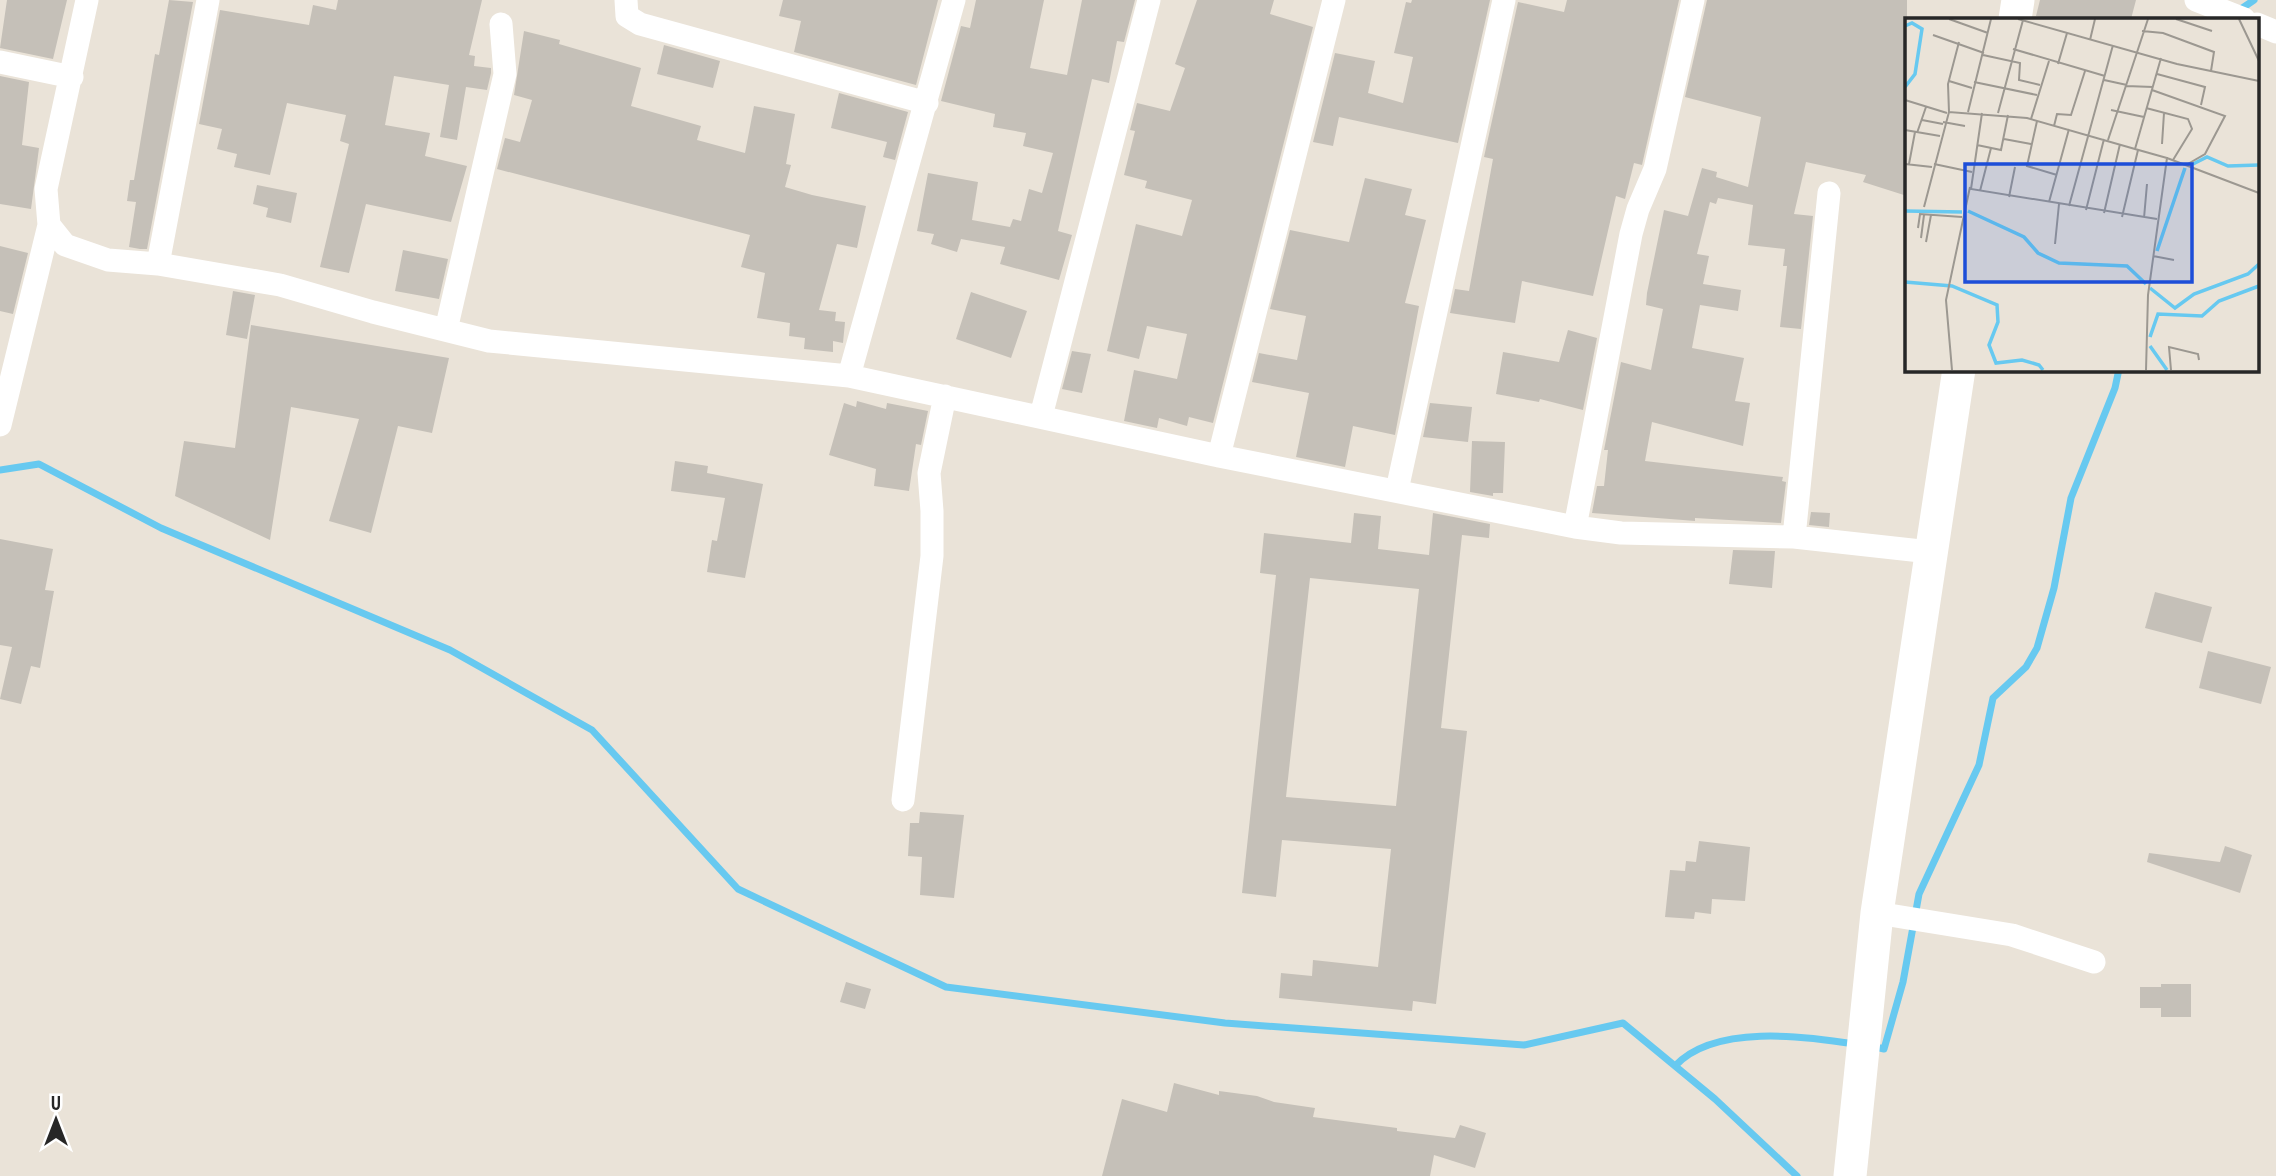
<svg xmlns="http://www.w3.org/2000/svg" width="2276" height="1176" font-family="'PT Sans Narrow',sans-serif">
<rect width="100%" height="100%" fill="#eae3d8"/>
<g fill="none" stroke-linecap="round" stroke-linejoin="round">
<!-- stream -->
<path stroke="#67c9f0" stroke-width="7" d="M2238 11 2254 0
M0 470 39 464 161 528 450 650 592 730 738 889 946 987 1225 1023 1524 1045 1623 1023 1715 1099 1797 1176
M1871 1046 1884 1049 1903 982 1919 894 1979 765 1993 698 2026 667 2037 648 2054 588 2071 498 2115 388 2119 369
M1675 1066C1714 1024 1804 1036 1855 1044"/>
</g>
<!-- building -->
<path fill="#c5c0b8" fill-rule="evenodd" d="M7 0H67L53 59 0 48Z
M169 0 193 2 147 249H140L129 247 136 202 127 201 130 180H134L155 54 159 55Z
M338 0H482L469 55 475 56 474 66 491 68V73L487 90 466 87 457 140 440 137 449 85 394 76 385 125 430 133 425 156 467 166 451 222 366 204 349 273 320 267 349 144 340 141 346 115 287 103 270 175 234 167 237 154 217 149 222 129 199 124 220 10 309 25 313 5 336 10Z
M783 0H938L916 85 794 52 801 21 779 16Z
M976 0H1044L1030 68 1067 75 1082 0H1135L1124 42 1117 41 1109 83 1092 79 1058 231 1072 235 1059 280 1000 264 1005 247 961 239 957 252 931 244 934 234 917 231 928 173 978 182 972 220 1010 227 1013 219 1021 221 1029 189 1042 193 1053 153 1023 146 1026 133 993 127 995 114 941 101 961 26 970 28Z
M1197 0H1274L1270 14 1313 27 1213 423 1189 417 1187 426 1159 418 1157 428 1124 421 1134 370 1177 379 1187 334 1147 326 1139 359 1107 351 1136 224 1182 236 1192 200 1145 188 1147 181 1124 175 1135 131 1130 130 1137 103 1170 111 1185 68 1175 64Z
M1412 0H1490L1458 143 1339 117 1333 146 1313 142 1335 53 1375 61 1368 93 1403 103 1413 57 1394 53 1406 2 1411 3Z
M1567 0H1679L1642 165 1634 163 1625 199 1616 196 1593 296 1522 281 1515 323 1450 313 1455 289 1469 291 1493 159 1484 157 1518 2 1564 12Z
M1707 0H1907V196L1863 182 1866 175 1806 162 1794 214 1813 216 1801 329 1780 327 1787 266H1783L1785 249 1748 245 1753 205 1718 198 1716 204 1710 202 1697 254 1709 256 1703 284 1741 290 1738 311 1700 305 1692 348 1744 358 1735 401 1750 403 1743 446 1652 422 1645 461 1783 477 1782 481 1786 482 1781 523 1695 518V521L1683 520 1592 513 1597 486H1604L1608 450H1604L1621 362 1651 370 1663 309 1646 305 1647 293 1664 210 1688 216 1702 168 1717 172 1716 177 1748 187 1761 117 1685 97Z
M2040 0H2136L2131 19H2051L2036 16Z
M524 31 560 40 559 44 641 68 631 106 701 126 697 140 745 153 754 106 795 114 786 164 791 165 785 187 812 195 866 206 857 248 837 244 819 310 836 312 835 321 845 322 843 343 833 341V352L804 349 805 338 789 336 790 323 757 318 765 273 741 267 750 235 497 169 505 138 520 142 532 100 514 95Z
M664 45 720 61 713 88 657 74Z
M0 76 29 82 22 145 39 148 31 209 0 204Z
M839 93 908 112 895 160 883 157 887 142 831 128Z
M1365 178 1412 189 1405 215 1426 220 1405 303 1419 306 1395 435 1353 426 1345 467 1296 457 1309 393 1252 382 1259 353 1297 360 1306 316 1270 309 1290 230 1349 242Z
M257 185 297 193 291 223 266 217 268 208 253 204Z
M0 246 28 253 13 314 0 311Z
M403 250 448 259 439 299 395 291Z
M233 291 255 295 247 339 226 335Z
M971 292 1027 311 1011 358 956 339Z
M251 325 449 358 432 433 398 426 371 533 329 521 359 419 291 407 270 540 175 496 184 441 235 448Z
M1568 330 1597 338 1583 410 1540 399 1539 402 1496 394 1503 352 1559 362Z
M1072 351 1091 354 1082 393 1062 389Z
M857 401 886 409 887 403 928 411 921 445 916 444 909 491 874 486 876 469 829 455 844 403 856 407Z
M1430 403 1472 407 1468 442 1423 437Z
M1472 441 1505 442 1503 493H1493V496L1470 492Z
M675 461 708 466 707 473 763 484 745 578 707 572 712 540 717 541 725 498 671 491Z
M1811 512 1830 513 1829 527 1809 525Z
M1354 513 1381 516 1378 549 1429 555 1433 513 1490 524 1489 538 1462 535 1441 728 1467 731 1436 1004 1413 1001 1412 1011 1279 998 1281 973 1312 976 1313 960 1378 967 1391 849 1282 840 1276 897 1242 893 1276 575 1260 573 1264 533 1351 543ZM1310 578 1419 589 1396 806 1286 797Z
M0 539 53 549 45 590 54 591 40 668 31 666 21 704 0 699 12 647 0 645Z
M1733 550 1775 551 1772 588 1729 584Z
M2155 592 2212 607 2202 643 2145 628Z
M2208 651 2271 667 2261 704 2199 688Z
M920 812 964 815 954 898 920 895 922 857 908 856 910 823H919Z
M1699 841 1750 847 1745 901 1712 899 1711 914 1695 912 1694 919 1665 917 1670 870 1685 871 1686 861 1696 862Z
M2225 846 2252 855 2240 893 2147 862 2149 853 2220 862Z
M846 982 871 989 865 1009 840 1002Z
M2161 984H2191V1017H2161V1008H2140V987H2161Z
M1174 1083 1219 1095V1091L1257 1096 1274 1102 1315 1108 1313 1117 1397 1128V1131L1455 1138 1460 1125 1486 1133 1475 1168 1434 1155 1430 1176H1102L1122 1099 1167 1112Z"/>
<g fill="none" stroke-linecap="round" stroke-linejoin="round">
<!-- minor -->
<path stroke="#fff" stroke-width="23" d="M87 0 46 189 49 225 65 245 108 260 158 264 280 285 373 312 489 341 849 376 1219 456 1575 527 1621 533 1794 537 1930 552
M626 0 627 16 640 24 927 103
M2196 0 2244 19
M2257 24 2276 32
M0 62 72 77
M158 264 208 0
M446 330 505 74 501 24
M849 376 954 0
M1041 416 1149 0
M0 425 49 225
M1219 456 1334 0
M1397 490 1504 0
M1575 527 1631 234 1638 209 1655 169 1693 0
M1794 537 1829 193
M903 800 932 556V511L929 473 945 396
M1877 913 2012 935 2094 962"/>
<!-- secondary -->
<path stroke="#fff" stroke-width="33" d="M2015 19 2018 0
M1850 1176 1877 913 1959 369"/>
</g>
<!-- overview -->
<g transform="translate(1905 18)">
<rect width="354" height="354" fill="#eae3d8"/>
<path fill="none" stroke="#67c9f0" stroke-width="3.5" d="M0 8 7 5 17 11 10 56 0 69M288 146 302 139 323 148 354 147M0 193 57 194M63 193 119 219 133 235 154 245 222 248 241 266M252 233 280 150M0 264 47 268 92 287 93 304 84 327 91 345 117 342 134 347 138 352M245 270 270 290 289 276 343 256 354 246M245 319 253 296 297 298 314 283 354 268M245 328 262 352"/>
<path fill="none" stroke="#9c9891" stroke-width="2" d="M44 1 83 15M113 1 272 46 354 63M271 1 307 13M334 1 354 43M237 13 258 15 309 34 306 53M28 17 79 35M185 22 190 1M108 31 200 58M78 37 115 45 114 62 135 67M153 46 162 15M252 56 300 69 296 87M199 62 222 67M44 63 67 70M69 64 132 77M221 68 248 69M247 72 320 98 300 136 281 147M0 82 42 95M241 90 283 101 287 111 268 142M206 92 239 99M44 94 43 66 54 24M63 94 86 1M77 95 66 171 252 201M93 95 118 2M126 101 144 43M17 102 38 106M132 103 122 148 152 157M38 104 60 108M149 108 152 96 166 97 180 53M0 112 35 118M12 115 21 89M99 121 126 126M203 122 243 1M257 126 259 95M72 127 96 132 103 97M262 140 354 175M0 146 27 149M4 146 10 114M29 146 67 154M75 173 86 130M104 179 110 149M144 184 164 111M164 188 208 27M19 189 44 94 122 100 230 131M181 192 199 121M199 195 215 126M217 199 233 132M239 200 242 166M13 210 15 196 57 199M16 220 19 197M21 224 26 197M150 226 154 186M248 238 269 242M47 352 41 282 65 169M241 352 243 277 262 140 230 131 256 40M266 352 264 329 293 336 294 342"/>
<path fill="#1d4ed8" fill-opacity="0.15" stroke="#1d4ed8" stroke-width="3.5" d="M60 146H287V264H60Z"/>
<rect width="354" height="354" fill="none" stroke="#272727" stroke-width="3.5"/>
</g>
<!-- north arrow -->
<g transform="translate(56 1120)" stroke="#ffffff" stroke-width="5" paint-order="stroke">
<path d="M0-5L12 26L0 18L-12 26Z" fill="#272727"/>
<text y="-10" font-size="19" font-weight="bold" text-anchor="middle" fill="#272727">U</text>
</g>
</svg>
